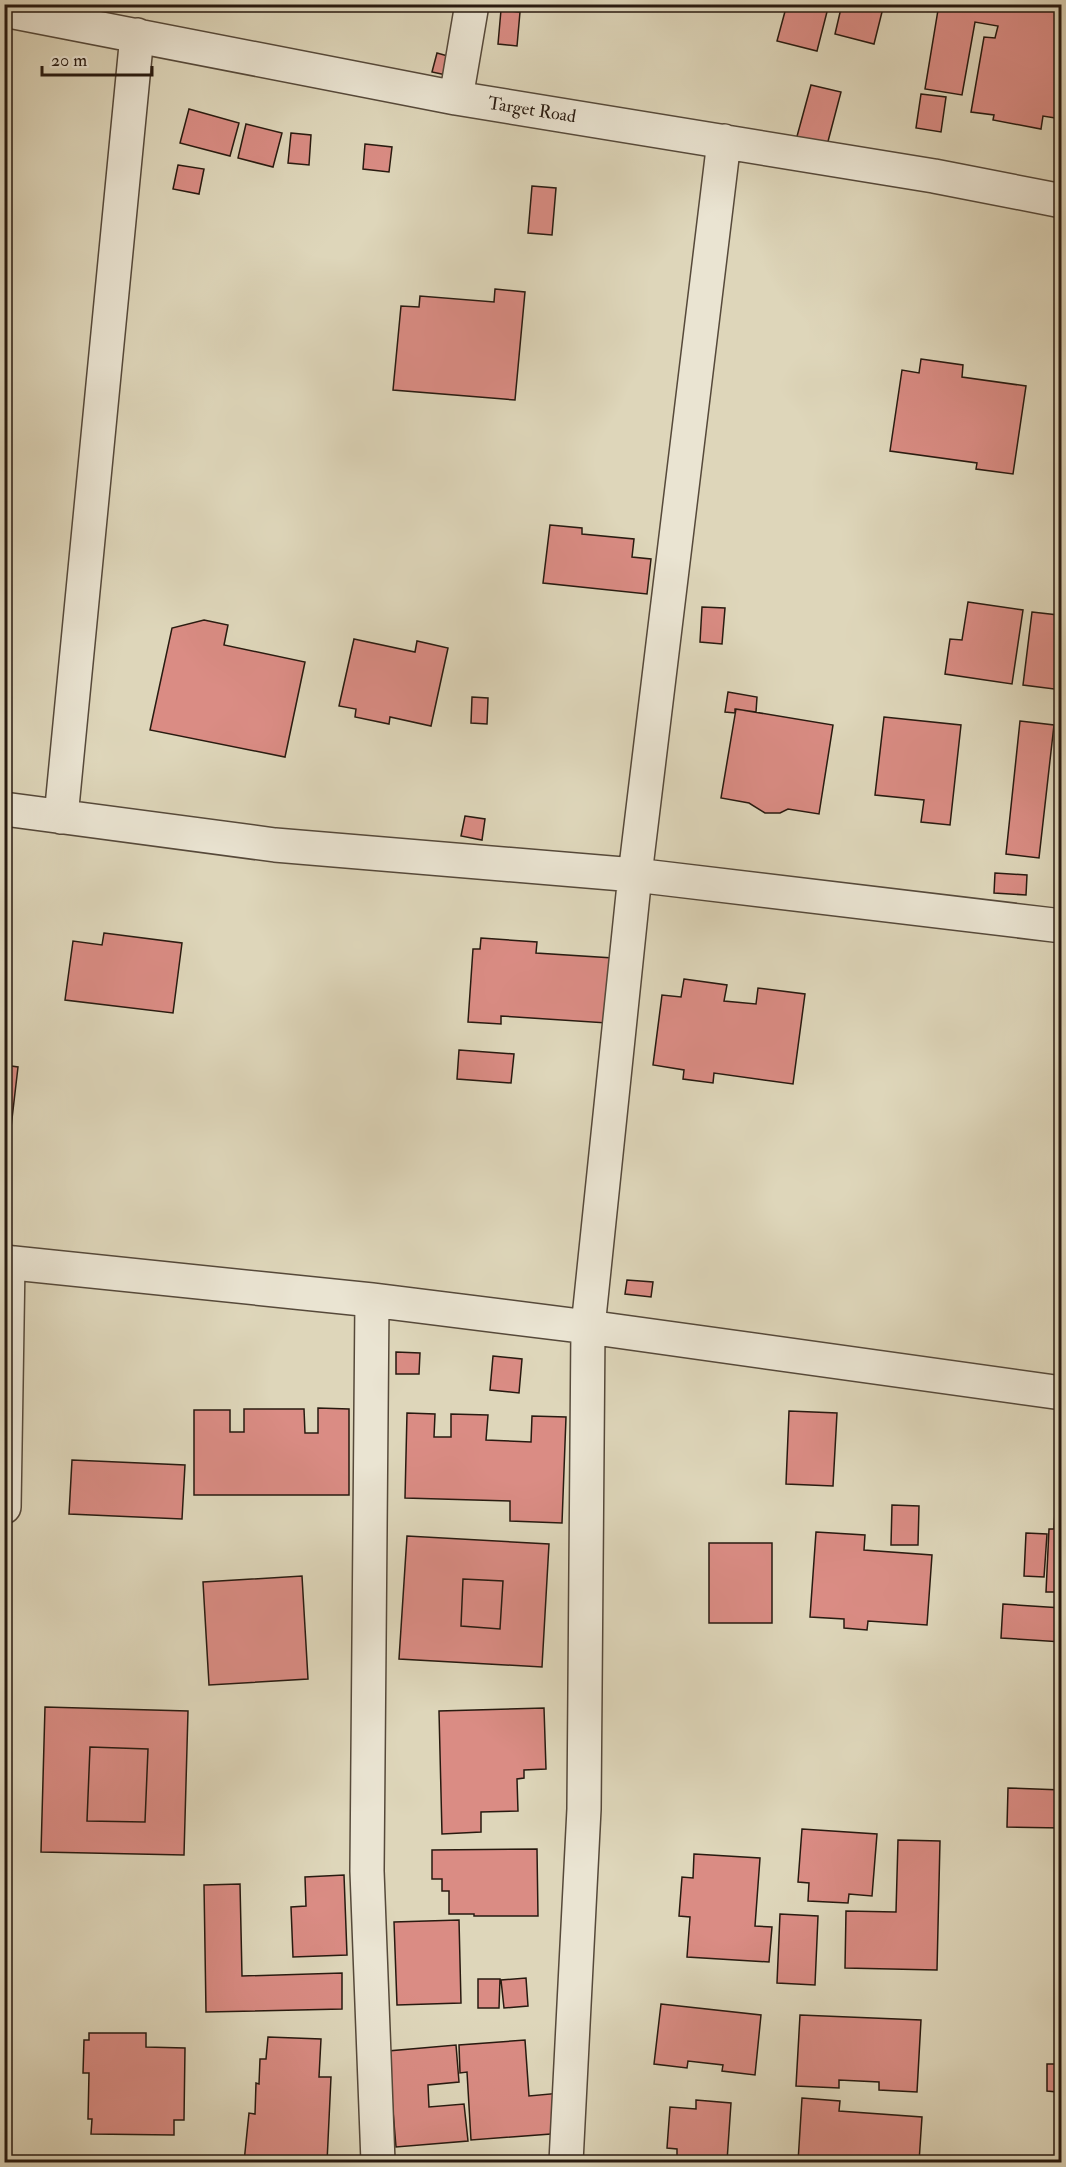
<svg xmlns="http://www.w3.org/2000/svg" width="1066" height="2167" font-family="'IM FELL Double Pica',serif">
<rect width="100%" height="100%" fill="#ded6ba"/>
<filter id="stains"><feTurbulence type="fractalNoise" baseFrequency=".00333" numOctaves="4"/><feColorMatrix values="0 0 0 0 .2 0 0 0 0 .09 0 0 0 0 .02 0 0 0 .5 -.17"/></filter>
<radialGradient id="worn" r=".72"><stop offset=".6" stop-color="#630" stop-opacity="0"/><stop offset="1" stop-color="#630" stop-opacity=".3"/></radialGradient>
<!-- building -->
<path fill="#da8c84" stroke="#281a10" stroke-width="1.5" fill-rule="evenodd" d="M787 4H829L817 51 777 41Z
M842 4H884L874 44 835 34Z
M939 4H1062V119L1043 116 1041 129 993 120 994 115 971 112 984 37 995 38 998 26 975 22 962 95 925 89Z
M501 10 520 12 517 46 498 44Z
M437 53 455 58 451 76 432 72Z
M811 85 841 92 826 149 796 140Z
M921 94 946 97 941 132 916 128Z
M189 109 239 123 230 156 180 143Z
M246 124 282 133 273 167 238 158Z
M291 133 311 135 309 165 288 163Z
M365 144 392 147 389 172 363 169Z
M178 165 204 169 199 194 173 189Z
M532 186 556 188 552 235 528 233Z
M495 289 525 292 515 400 393 390 401 306 419 307 420 296 494 302Z
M921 359 963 365 962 377 1026 386 1013 474 976 469 977 463 890 451 902 370 919 373Z
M4 407 11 408 5 447H4Z
M550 525 582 528V534L634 539 632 557 651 559 647 594 543 583Z
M968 602 1023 610 1012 684 945 674 950 639 962 640Z
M702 607 725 608 722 644 700 642Z
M1032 612 1058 615 1057 620 1062 621V690L1023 685Z
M204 620 228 625 224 645 305 662 285 757 150 730 172 628Z
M354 639 415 652 417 641 448 648 431 726 390 717 389 724 355 717 356 709 339 706Z
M728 692 757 697 756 712 735 709V713L725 712Z
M472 697 488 698 487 724 471 723Z
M736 709 833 725 819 814 788 809 780 813H765L749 803 721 798Z
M884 717 961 725 950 825 921 822 924 800 875 795Z
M1020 721 1054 725 1039 858 1006 854Z
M465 816 485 819 482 840 461 836Z
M995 873 1027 875 1026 895 994 893Z
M104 933 182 943 173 1013 65 1000 73 941 102 945Z
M481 938 537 942 536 953 613 958 607 1023 501 1016V1024L468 1022 473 949H480Z
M684 979 727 985 724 1001 756 1004 758 988 805 994 793 1084 714 1073 713 1083 683 1079 684 1070 653 1065 662 995 681 997Z
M459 1050 514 1054 511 1083 457 1079Z
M4 1065 18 1067 7 1162 4 1161Z
M627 1280 653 1282 651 1297 625 1294Z
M396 1352 420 1353 419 1374H396Z
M493 1356 522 1359 519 1393 490 1390Z
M318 1408 349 1409V1495H194V1410H230V1432H244V1409H304L305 1433H318Z
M789 1411 837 1413 833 1486 786 1484Z
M407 1413 435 1414 434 1437H451V1414L488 1415 486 1440 531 1442 532 1416 566 1417 562 1523 510 1521V1501L405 1498Z
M72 1460 185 1465 182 1519 69 1514Z
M892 1505 919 1506 918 1545H891Z
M1055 1512H1062V1592H1046L1049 1529H1054Z
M816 1532 865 1535 864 1550 932 1555 927 1625 868 1621 867 1630 844 1628V1619L810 1617Z
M1026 1533 1047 1534 1044 1577 1024 1576Z
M407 1536 549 1544 542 1667 399 1659ZM463 1579 503 1581 500 1629 461 1626Z
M709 1543H772V1623H709Z
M302 1576 308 1679 209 1685 203 1582Z
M463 1579 503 1581 500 1629 461 1626Z
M1003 1604 1062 1608V1642L1001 1638Z
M45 1707 188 1711 184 1855 41 1852ZM90 1747 148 1749 145 1822 87 1821Z
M544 1708 546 1769 524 1770V1778L517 1779 518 1811 481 1812V1832L442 1834 439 1711Z
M90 1747 148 1749 145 1822 87 1821Z
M1008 1788 1062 1790V1828L1007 1827Z
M802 1829 877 1834 872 1896 849 1894 848 1903 808 1901 809 1883 798 1882Z
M898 1840 940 1841 937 1970 845 1968 846 1911 896 1912Z
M537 1849 538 1916H474V1914H449V1891H442V1879H432V1850Z
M694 1854 760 1858 755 1926 772 1927 769 1962 687 1957 690 1917 679 1916 682 1877 693 1878Z
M344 1875 347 1955 293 1957 291 1907 306 1906 305 1877Z
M240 1884 242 1976 342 1973V2009L206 2012 204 1885Z
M780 1914 818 1916 815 1985 777 1983Z
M459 1920 461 2003 397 2005 394 1922Z
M526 1978 528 2006 504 2008 501 1980Z
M478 1979H500L499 2008H478Z
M661 2004 761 2015 755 2075 722 2071 723 2065 688 2061 687 2068 654 2064Z
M800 2015 921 2020 917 2092 879 2090V2082L839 2080V2088L796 2086Z
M89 2033H146V2047L185 2048 184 2120H174V2135L91 2134 92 2119H88L89 2073H83L84 2040H89Z
M268 2037 321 2039 319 2077H331L327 2162H244L249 2113 255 2114 256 2083 259 2084 260 2059H266Z
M525 2040 529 2096 561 2093 564 2133 471 2140 467 2072 460 2073 459 2045Z
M456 2045 459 2082 428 2085 429 2107 464 2104 468 2141 396 2147 388 2051Z
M1057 2046H1062V2147H1056L1057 2092 1047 2091V2064H1057Z
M802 2098 840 2101 839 2111 922 2117 919 2162H798Z
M696 2100 731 2103 727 2161 677 2158V2149L667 2148 670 2107 696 2109Z"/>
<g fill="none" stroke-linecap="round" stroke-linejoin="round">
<defs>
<path id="minor" d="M4 10 456 98 934 176 1062 201
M456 98 472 4
M4 809 275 845 635 875 1062 926
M61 817 137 35
M4 1262 372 1300 588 1327 1062 1393
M372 1300 367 1871 378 2162
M4 1507 8 1262
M566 2162 584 1809 588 1327 635 875 724 141"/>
</defs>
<!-- minor casing -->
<use href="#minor" stroke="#56493a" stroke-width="36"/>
<!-- minor -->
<use href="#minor" stroke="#eae4d2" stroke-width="33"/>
</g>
<g text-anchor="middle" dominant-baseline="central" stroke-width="6" stroke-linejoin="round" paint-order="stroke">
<!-- street labels -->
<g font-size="18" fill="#281a10" stroke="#eae4d2">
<text transform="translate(532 110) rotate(9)">Target Road</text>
</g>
</g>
<!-- margin -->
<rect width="1066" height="2167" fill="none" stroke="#ded6ba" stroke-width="24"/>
<rect x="6" y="6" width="1054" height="2155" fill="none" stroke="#281a10" stroke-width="3"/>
<rect x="12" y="12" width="1042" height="2143" fill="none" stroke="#281a10" stroke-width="1.5"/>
<!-- scale -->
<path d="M42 66v9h110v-9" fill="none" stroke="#281a10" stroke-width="3"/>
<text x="51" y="66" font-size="18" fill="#281a10" stroke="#eae4d2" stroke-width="4.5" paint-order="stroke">20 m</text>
<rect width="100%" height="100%" filter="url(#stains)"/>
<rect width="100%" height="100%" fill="url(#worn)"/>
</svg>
